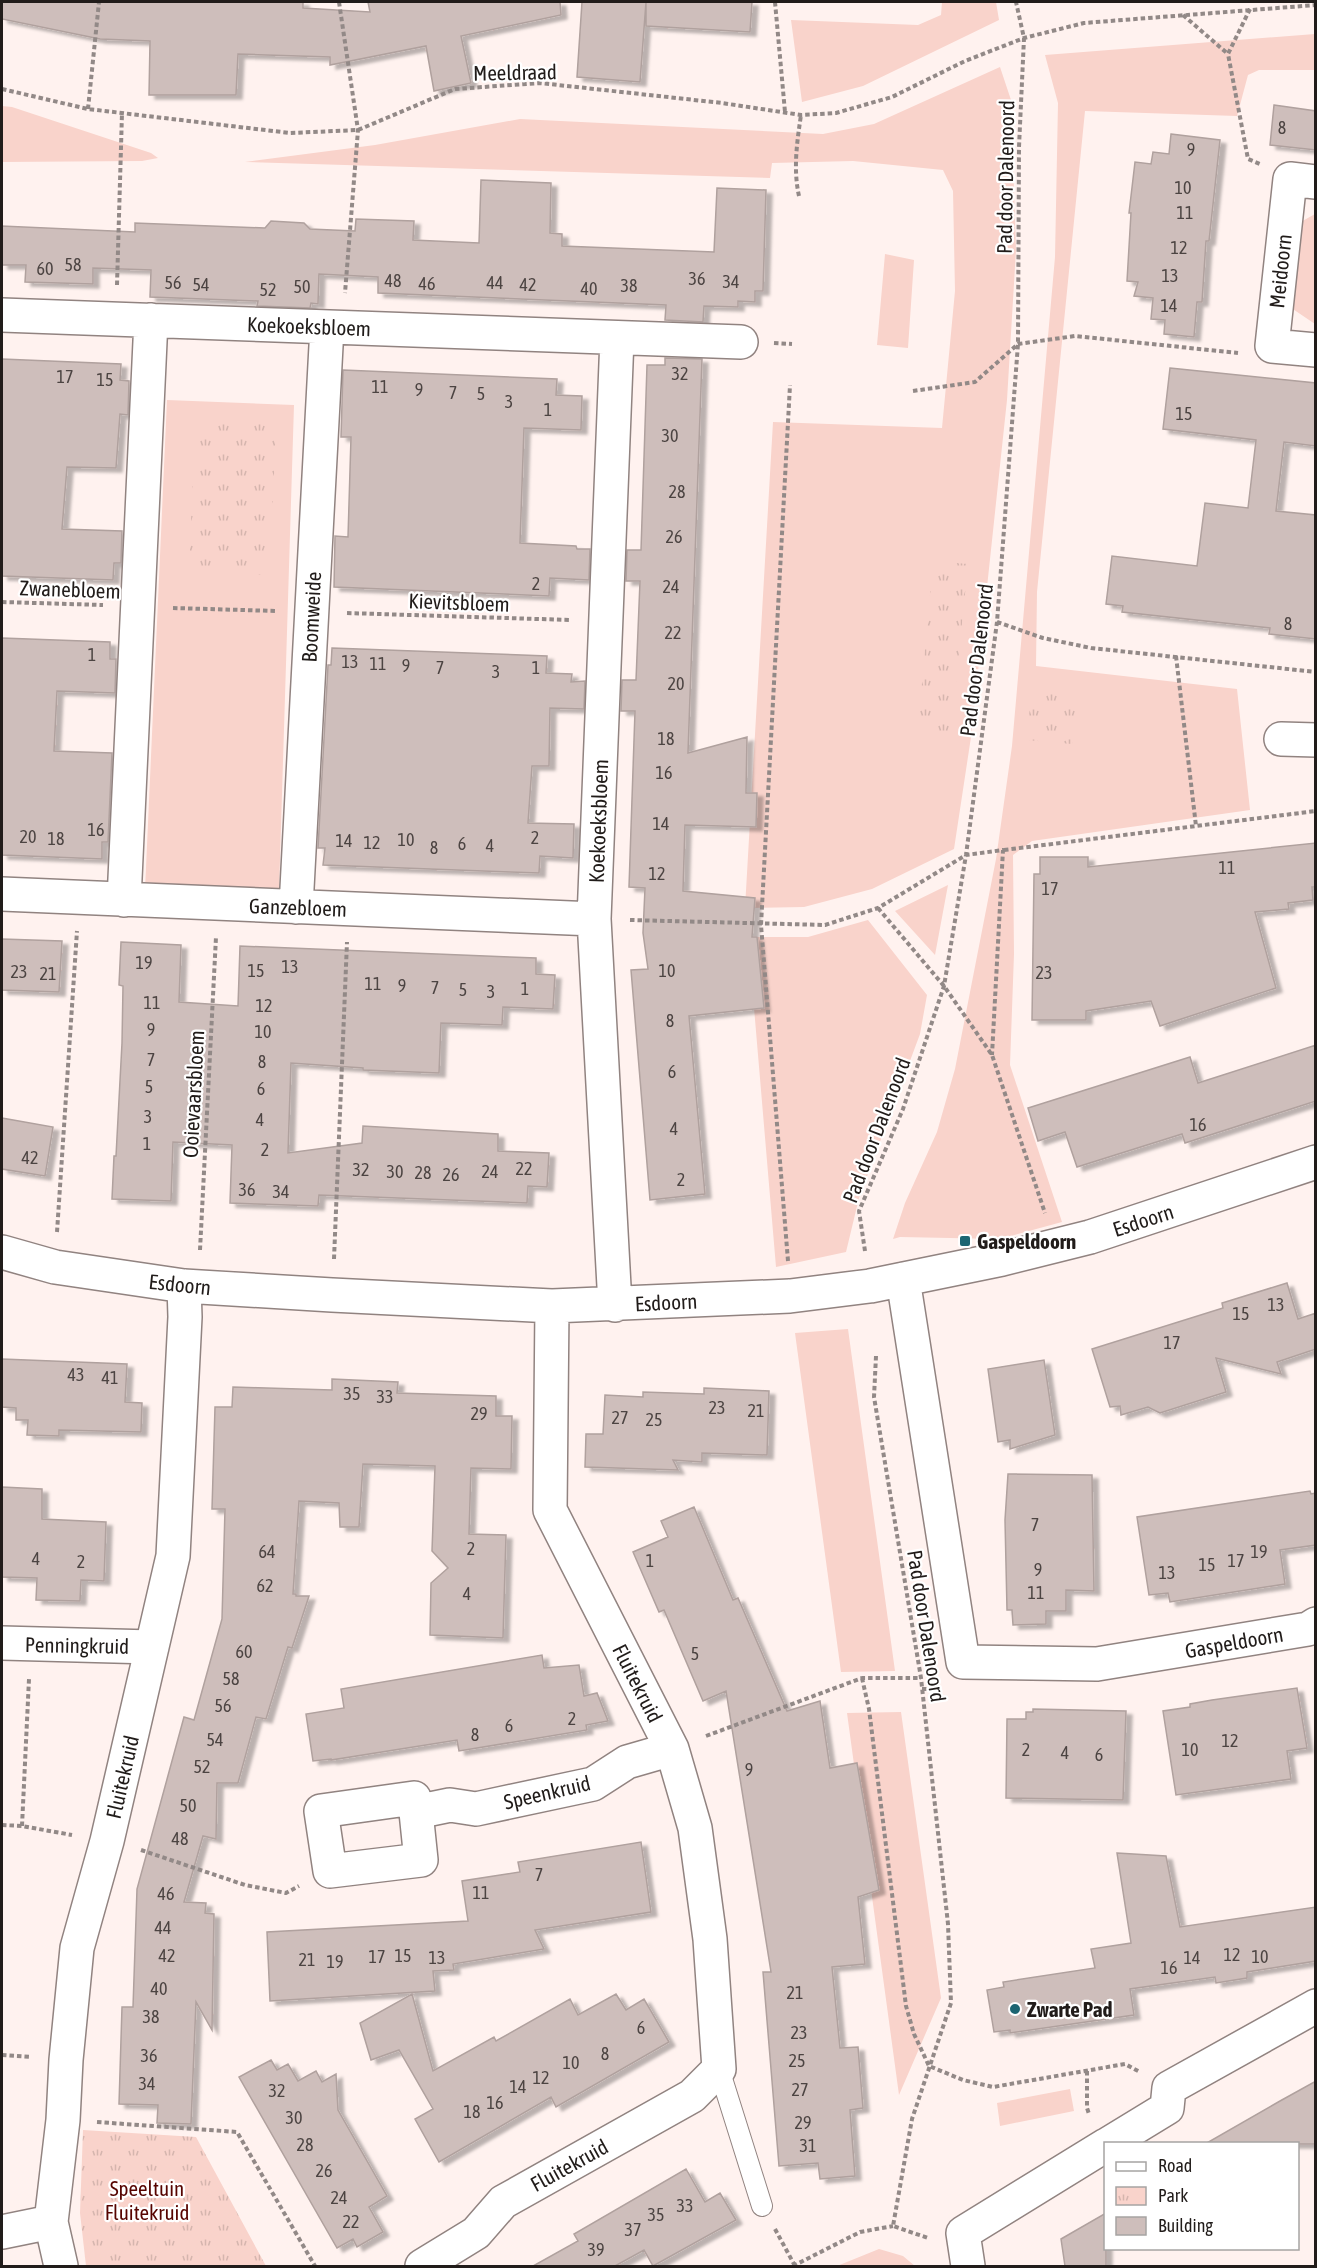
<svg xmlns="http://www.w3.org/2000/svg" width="1317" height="2268" font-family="'Asap Condensed',sans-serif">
<defs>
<pattern id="park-tufts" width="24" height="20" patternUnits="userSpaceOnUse" patternTransform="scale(1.5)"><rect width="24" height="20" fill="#f9d3cb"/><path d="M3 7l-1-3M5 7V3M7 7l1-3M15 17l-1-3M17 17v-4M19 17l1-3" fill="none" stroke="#d5b5ae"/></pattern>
<filter id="shadow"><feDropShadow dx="6" dy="4" stdDeviation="1.5" flood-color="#0004"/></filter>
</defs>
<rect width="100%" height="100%" fill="#fff2ef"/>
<!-- grass -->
<path fill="#f9d3cb" d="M942 2H996L999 20 863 86 802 102 791 20 918 25 941 15Z
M1315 34V70H1259L1248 75 1237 116 1085 111 1037 592 1036 666 1237 689 1250 810 1032 841 1013 855 1014 954 1010 1065 1062 1222 1000 1239 900 1237 893 1239 905 1203 937 1132 955 1069 996 859 1012 746 1055 257 1058 103 1045 55Z
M1000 67 1011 100 1016 250 1007 400 971 737 954 849 872 889 804 907 745 908 773 422 942 428 955 291 953 191 943 170 853 161 772 163 770 178 245 162 375 145 520 119 823 134 874 124Z
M2 106 12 107 151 153 158 158 142 161 2 162Z
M1315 214V324L1275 297 1283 232Z
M885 254 914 260 908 348 877 345Z
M167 400 294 405 279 891 145 890Z
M948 885 935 955 895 911Z
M868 920 927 995 920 1034 859 1198 846 1252 776 1267 748 937H808Z
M848 1329 895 1671 841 1672 795 1333Z
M901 1712 941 1998 899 2095 847 1713Z
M1070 2089 1074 2111 1000 2126 997 2103Z
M879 2249 903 2256 915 2266H837Z"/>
<!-- park -->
<path fill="url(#park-tufts)" d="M195 421 276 424 270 575 189 572Z
M933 561 968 564 950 741 917 738Z
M1032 691 1078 697 1072 744 1026 740Z
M83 2130 196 2137 266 2266H86L80 2213Z"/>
<!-- building -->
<path fill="#cebebb" stroke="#b0a19e" stroke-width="1.5" filter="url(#shadow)" d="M2 2H303V8L370 12 368 2H560L561 15 461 36 471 83 434 91 426 46 330 65V57L238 54 236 95H149L150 41 100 39 2 19Z
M582 2H646L640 82 577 77Z
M646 2H752L750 32 646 26Z
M1274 105 1316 111V150L1270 145Z
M1171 134 1220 140 1209 241H1206L1202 302H1197L1194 337 1164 334 1165 320 1151 319 1153 298 1134 296 1138 282 1127 281 1131 213H1129L1135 162 1151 164 1153 152 1169 154Z
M481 180 551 183 550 233 562 234V246L714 252 717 188 766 190 763 291H755V302L738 301V307L704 306 703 322 665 320 666 305 378 293V277L319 274 318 304 311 303 310 308 257 306 258 301 150 297 151 270 93 268V284L25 282 26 265H2V226L135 232V223L265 228 271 221 304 223 310 229 355 231 356 219 414 221 413 240 479 243Z
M665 358 702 359 688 753 747 737 746 793H757L756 827 685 825 683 891 755 898 752 937H757L764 1008 689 1016 705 1194 650 1200 631 970 648 969 643 933 645 888 629 887 635 711H621L622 680H636L640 581H626L627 550H641L647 365H665Z
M2 359 121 364 120 380 129 381 128 415 120 414 116 468 67 467 62 529 122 531 121 563H114L113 580 2 576Z
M1170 368 1316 383V446L1284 442 1276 511 1316 515V639L1269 634 1270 628 1122 612 1123 606 1106 604 1112 556 1197 566 1205 503 1248 508 1256 440 1163 429Z
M343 370 557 379 556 395 582 396 581 430 524 428 520 543 576 546 577 549H590L589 580 550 578 549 596 334 587 335 536 348 537 351 437H341Z
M2 638 110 642V659H116L115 693 57 691 54 751 112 753 108 842H102V859L2 855Z
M332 648 547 656 546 673 572 674 571 682 585 681 584 709 550 708 549 766H532L528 823 574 824 573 858 540 856 539 873 323 865 325 848H318L328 665H331Z
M1316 843V887H1312L1313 900 1288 903 1289 909 1255 912 1276 988 1160 1026 1151 1001 1086 1011V1020H1032L1034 874H1040V857H1088V867Z
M2 939 62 941 59 992 2 990Z
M121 942 181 945 179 1002 238 1006 240 946 536 958V974L555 975 553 1009 503 1007 502 1025 441 1023 439 1073 363 1070V1068L291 1063 288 1153 362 1143 363 1126 498 1134V1151L549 1153 547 1187 528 1186 527 1203 319 1195 318 1206 230 1203 232 1145 173 1142 171 1201 112 1199 114 1156H116L122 1043 123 986 119 985Z
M1316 1045V1101L1185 1143 1182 1134 1077 1167 1065 1132 1038 1141 1028 1108 1190 1057 1198 1083Z
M2 1118 53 1127 45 1176 2 1169Z
M1287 1283 1298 1319 1316 1313V1349L1277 1362 1281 1374 1216 1358 1226 1392 1160 1413 1148 1407 1121 1415 1120 1406 1110 1407 1092 1349 1223 1308 1222 1303Z
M2 1359 127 1364 125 1402 142 1403 141 1432 59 1430V1436L27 1435 28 1420H16V1408L2 1407Z
M1044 1360 1055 1435 1010 1449V1440L998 1442 988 1369Z
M332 1379 398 1382 397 1393 496 1396V1416H512L511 1469 471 1468 469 1534 506 1535 503 1638 430 1635 431 1583 448 1568 432 1551 435 1466 363 1464 359 1527H340L339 1503 299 1501 293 1594H296V1596H309L292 1648 288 1647 266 1719 256 1717 238 1783H217L216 1839 203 1836 184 1902 206 1903 205 1913 214 1914 212 2030 196 2002 191 2124 157 2123 158 2105 119 2104 122 2007H133L137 1889 184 1717 194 1720 222 1619 225 1509H212L215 1407H232L233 1387 332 1390Z
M704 1388 769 1391 767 1455 702 1453V1462L673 1460 678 1470 585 1467 586 1434H603L605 1395 643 1397V1392L704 1394Z
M1008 1474 1092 1475 1094 1591 1066 1590V1611H1046V1624L1013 1625 1012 1610H1007L1005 1520Z
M2 1487 42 1489V1519L106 1522 104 1581 81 1580 80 1601 36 1600 37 1578 2 1577Z
M1310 1491 1311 1494 1316 1493V1545L1280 1550 1285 1584 1170 1602 1168 1593 1149 1595 1137 1517Z
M694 1507 733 1600 738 1598 787 1711 820 1701 830 1768 857 1763 879 1890 858 1897 865 1964 832 1967 840 2048 858 2047 863 2108 850 2110 855 2176 820 2179 818 2163 779 2166 763 1972H771L726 1691 703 1701 664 1610 659 1612 633 1552 668 1537 661 1521Z
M542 1655 544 1668 579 1665 584 1696 597 1693 608 1721 586 1725 587 1730 459 1751 457 1740 331 1760V1759L313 1761 306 1714 344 1708 341 1689Z
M1297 1688 1307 1748 1287 1751 1291 1779 1176 1795 1163 1711 1190 1707V1704L1212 1700Z
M1033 1709 1126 1711 1123 1800 1006 1798 1007 1719H1026V1712H1033Z
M641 1842 651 1912 535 1930 544 1949 453 1964 454 1970 433 1971 435 1991 270 2001 267 1932 468 1921 462 1881 520 1872 518 1862Z
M1117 1853 1166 1856 1180 1927 1316 1907V1961L1247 1972V1978L1216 1983 1215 1977 1130 1989 1134 2015 1010 2033V2030L994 2032 987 1990 1004 1987 1003 1982 1095 1968 1091 1949 1131 1943Z
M412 1994 433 2071 494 2037 496 2041 570 1999 578 2015 616 1994 626 2010 644 1999 669 2042 556 2107 551 2097 439 2162 415 2119 433 2109 399 2050 371 2060 360 2023Z
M271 2060 277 2070 288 2064 298 2081 316 2071 322 2082 336 2074 338 2110 387 2196 369 2207 383 2232 357 2247 353 2239 337 2248 239 2077Z
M1316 2081V2144H1205L1280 2101Z
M686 2169 705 2202 720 2193 736 2220 653 2266 644 2250 615 2266H533L578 2241 574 2234Z
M1106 2213V2266H1065L1061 2239Z"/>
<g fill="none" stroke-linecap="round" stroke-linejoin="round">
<defs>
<path id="lane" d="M719 2069 762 2206"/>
<path id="street" d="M1316 182 1290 179 1272 346 1316 350
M2 315 741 342
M1281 739 1316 740
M2 894 594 919
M124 900 151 320
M296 907 327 327
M2 1252 55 1267 184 1286 332 1295 552 1306 790 1296 870 1286 1002 1259 1090 1237 1316 1162
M903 1279 963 1662 1097 1664 1308 1629 1316 1624
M615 1305 594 919 617 338
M2 1643 152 1647
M416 1812 421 1860 330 1871 321 1811 414 1798 416 1812 450 1805 476 1809 593 1784 627 1762 672 1749
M1108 2144 1167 2108 1169 2088 1316 2006
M2 2232 51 2222
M61 2266 51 2222 63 2120 66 2060 77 1948 107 1841 173 1556 185 1317 184 1286
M422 2266 476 2233 503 2202 692 2096 719 2069 710 1939 695 1828 672 1749 550 1510 552 1306
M968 2266 963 2233 1106 2145"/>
</defs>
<!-- lane casing -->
<use href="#lane" stroke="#918380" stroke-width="22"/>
<!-- street casing -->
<use href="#street" stroke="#918380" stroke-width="36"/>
<!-- path -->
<path stroke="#928987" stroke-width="4" stroke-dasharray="4.5 3" stroke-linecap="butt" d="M339 2 358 130 345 293
M775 2 785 112
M1250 9 1228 54 1248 159 1260 164
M1183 15 1228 54
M2 89 88 109 290 133 358 130 455 89 540 83 722 103 801 115 836 113 892 97 965 61 1024 38 1084 23 1316 5
M88 109 99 2
M799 196C793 169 797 142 801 115
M117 285 122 113
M774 343 792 344
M913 391 975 382 1018 344 1075 336 1238 353
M2 602 103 605
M173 608 277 611
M347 613 570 620
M997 622 1043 638 1091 648 1316 672
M1176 656 1196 826
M1004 850 1316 811
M878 908 944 986 992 1055 1045 1213
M630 920 825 925 878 908 966 855 1003 850 992 1055
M57 1232 77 931
M200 1250 216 937
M865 1251 859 1211 903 1109 944 986 966 855 997 622 1018 344 1019 147 1024 38 1016 2
M334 1259 347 942
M788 1261 761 925 790 385
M876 1356 874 1397 921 1678 948 1924 951 2003 912 2119 893 2226 928 2238
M862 1678 869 1709 906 2006 914 2034 929 2066 963 2080 993 2087 1125 2064 1140 2072
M922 1689H940
M706 1736 862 1678H921
M2 1825 22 1826 72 1835
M22 1826 29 1679
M141 1850 245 1885 286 1893 299 1886
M2 2055 31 2057
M1087 2071V2108L1089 2114
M97 2122 237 2132 315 2266
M775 2229 795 2266
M793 2266 860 2232 893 2226"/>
<!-- lane -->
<use href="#lane" stroke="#fff" stroke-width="20"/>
<!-- street -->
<use href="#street" stroke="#fff" stroke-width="33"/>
</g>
<!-- markers -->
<g fill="#1c6572" stroke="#fff" stroke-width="2">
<rect x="959" y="1235" width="12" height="12" rx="3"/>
<circle cx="1015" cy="2009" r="6"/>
</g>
<g text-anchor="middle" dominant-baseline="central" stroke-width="4.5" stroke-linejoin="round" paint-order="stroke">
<!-- number labels -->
<g font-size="18" fill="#4c4442">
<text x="1282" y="127">8</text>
<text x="1191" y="149">9</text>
<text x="1183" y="187">10</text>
<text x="1185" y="212">11</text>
<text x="1179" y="247">12</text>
<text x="73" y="264">58</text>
<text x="45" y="268">60</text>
<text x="1170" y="275">13</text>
<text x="697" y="278">36</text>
<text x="393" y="280">48</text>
<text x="731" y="281">34</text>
<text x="173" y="282">56</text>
<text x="495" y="282">44</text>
<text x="427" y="283">46</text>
<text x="201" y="284">54</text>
<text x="528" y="284">42</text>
<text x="629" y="285">38</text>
<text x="302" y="286">50</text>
<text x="589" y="288">40</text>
<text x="268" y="289">52</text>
<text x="1169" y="305">14</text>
<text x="680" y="373">32</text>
<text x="65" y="376">17</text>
<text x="105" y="379">15</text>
<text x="380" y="386">11</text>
<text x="419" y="389">9</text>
<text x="453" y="392">7</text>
<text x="481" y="393">5</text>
<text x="509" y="401">3</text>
<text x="548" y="409">1</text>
<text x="1184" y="413">15</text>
<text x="670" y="435">30</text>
<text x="677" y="491">28</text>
<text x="674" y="536">26</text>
<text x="536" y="583">2</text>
<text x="671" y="586">24</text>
<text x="1288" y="623">8</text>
<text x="673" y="632">22</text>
<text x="92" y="654">1</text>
<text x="350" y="661">13</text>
<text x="378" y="663">11</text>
<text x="406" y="665">9</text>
<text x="440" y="667">7</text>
<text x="536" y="667">1</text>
<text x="496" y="671">3</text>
<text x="676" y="683">20</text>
<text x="666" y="738">18</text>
<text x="664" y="772">16</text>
<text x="661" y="823">14</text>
<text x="96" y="829">16</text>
<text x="28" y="836">20</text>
<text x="535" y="837">2</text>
<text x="56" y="838">18</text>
<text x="406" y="839">10</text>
<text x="344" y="840">14</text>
<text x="372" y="842">12</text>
<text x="462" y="843">6</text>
<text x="490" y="845">4</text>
<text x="434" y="847">8</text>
<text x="1227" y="867">11</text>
<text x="657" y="873">12</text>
<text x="1050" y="888">17</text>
<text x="144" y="962">19</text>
<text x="290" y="966">13</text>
<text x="256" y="970">15</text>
<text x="667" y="970">10</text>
<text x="19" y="971">23</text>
<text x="1044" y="972">23</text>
<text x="48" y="973">21</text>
<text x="373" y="983">11</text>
<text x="402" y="985">9</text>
<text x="435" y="987">7</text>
<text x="525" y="988">1</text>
<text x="463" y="989">5</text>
<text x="491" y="991">3</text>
<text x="152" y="1002">11</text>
<text x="264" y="1005">12</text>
<text x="670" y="1020">8</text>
<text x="151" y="1029">9</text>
<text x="263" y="1031">10</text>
<text x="151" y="1059">7</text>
<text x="262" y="1061">8</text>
<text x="672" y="1071">6</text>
<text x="149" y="1086">5</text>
<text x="261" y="1088">6</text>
<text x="148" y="1116">3</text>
<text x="260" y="1119">4</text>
<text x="1198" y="1124">16</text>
<text x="674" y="1128">4</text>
<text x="147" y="1143">1</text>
<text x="265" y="1149">2</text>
<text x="30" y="1157">42</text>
<text x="524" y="1168">22</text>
<text x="361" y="1169">32</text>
<text x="395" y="1171">30</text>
<text x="490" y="1171">24</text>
<text x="423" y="1172">28</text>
<text x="451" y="1174">26</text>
<text x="681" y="1179">2</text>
<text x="247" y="1189">36</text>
<text x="281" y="1191">34</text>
<text x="1276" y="1304">13</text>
<text x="1241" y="1313">15</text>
<text x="1172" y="1342">17</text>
<text x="76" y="1374">43</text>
<text x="110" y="1377">41</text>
<text x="352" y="1393">35</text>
<text x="385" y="1396">33</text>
<text x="717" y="1407">23</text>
<text x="756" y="1410">21</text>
<text x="479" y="1413">29</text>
<text x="620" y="1417">27</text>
<text x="654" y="1419">25</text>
<text x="1035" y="1524">7</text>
<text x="471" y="1548">2</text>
<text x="267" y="1551">64</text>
<text x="1259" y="1551">19</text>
<text x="36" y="1558">4</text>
<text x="650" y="1560">1</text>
<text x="1236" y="1560">17</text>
<text x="81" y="1561">2</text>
<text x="1207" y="1564">15</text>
<text x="1038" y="1569">9</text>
<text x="1167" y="1572">13</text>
<text x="265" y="1585">62</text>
<text x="1036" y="1592">11</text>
<text x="467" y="1593">4</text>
<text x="244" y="1651">60</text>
<text x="695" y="1653">5</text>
<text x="231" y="1678">58</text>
<text x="223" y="1705">56</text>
<text x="572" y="1718">2</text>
<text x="509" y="1725">6</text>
<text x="475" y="1734">8</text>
<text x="215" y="1739">54</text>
<text x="1230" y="1740">12</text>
<text x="1026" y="1749">2</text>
<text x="1190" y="1749">10</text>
<text x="1065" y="1752">4</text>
<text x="1099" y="1754">6</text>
<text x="202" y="1766">52</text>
<text x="749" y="1769">9</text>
<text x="188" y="1805">50</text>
<text x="180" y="1838">48</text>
<text x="539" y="1874">7</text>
<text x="481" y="1892">11</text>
<text x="166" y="1893">46</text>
<text x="163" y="1927">44</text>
<text x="1232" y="1954">12</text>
<text x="167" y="1955">42</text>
<text x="403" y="1955">15</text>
<text x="377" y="1956">17</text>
<text x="1260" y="1956">10</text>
<text x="437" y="1957">13</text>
<text x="1192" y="1957">14</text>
<text x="307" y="1959">21</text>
<text x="335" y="1961">19</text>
<text x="1169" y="1967">16</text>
<text x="159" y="1988">40</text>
<text x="795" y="1992">21</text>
<text x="151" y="2016">38</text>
<text x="641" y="2027">6</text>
<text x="799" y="2032">23</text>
<text x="605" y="2053">8</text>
<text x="149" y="2055">36</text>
<text x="797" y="2060">25</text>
<text x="571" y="2062">10</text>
<text x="541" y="2077">12</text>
<text x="147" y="2083">34</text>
<text x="518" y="2086">14</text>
<text x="800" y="2089">27</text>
<text x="277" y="2090">32</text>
<text x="495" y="2102">16</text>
<text x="472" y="2111">18</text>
<text x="294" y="2117">30</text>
<text x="803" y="2122">29</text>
<text x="305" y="2144">28</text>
<text x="808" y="2145">31</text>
<text x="324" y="2170">26</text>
<text x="339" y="2197">24</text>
<text x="685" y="2205">33</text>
<text x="656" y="2214">35</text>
<text x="351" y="2221">22</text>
<text x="633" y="2229">37</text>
<text x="596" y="2249">39</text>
</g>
<!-- street labels -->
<g font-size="21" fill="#211c1a" stroke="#fff">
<text transform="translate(515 72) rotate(-1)">Meeldraad</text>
<text transform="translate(1005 177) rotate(-89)">Pad door Dalenoord</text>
<text transform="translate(1280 271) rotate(-84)">Meidoorn</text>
<text transform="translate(309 326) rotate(2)">Koekoeksbloem</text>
<text transform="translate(70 589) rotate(2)">Zwanebloem</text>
<text transform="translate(459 602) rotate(2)">Kievitsbloem</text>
<text transform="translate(311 617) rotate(-87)">Boomweide</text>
<text transform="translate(976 660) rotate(-83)">Pad door Dalenoord</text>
<text transform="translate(598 821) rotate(-88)">Koekoeksbloem</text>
<text transform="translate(298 907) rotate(2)">Ganzebloem</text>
<text transform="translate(193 1094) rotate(-87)">Ooievaarsbloem</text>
<text transform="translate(876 1130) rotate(-69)">Pad door Dalenoord</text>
<text transform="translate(1143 1220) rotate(-18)">Esdoorn</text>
<text transform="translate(180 1284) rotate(6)">Esdoorn</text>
<text transform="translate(666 1302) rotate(-3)">Esdoorn</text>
<text transform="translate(927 1626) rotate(81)">Pad door Dalenoord</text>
<text transform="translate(1234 1642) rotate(-10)">Gaspeldoorn</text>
<text transform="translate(77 1645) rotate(1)">Penningkruid</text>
<text transform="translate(638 1683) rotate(63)">Fluitekruid</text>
<text transform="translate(122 1777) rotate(-77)">Fluitekruid</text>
<text transform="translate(547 1792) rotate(-13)">Speenkruid</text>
<text transform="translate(569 2165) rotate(-29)">Fluitekruid</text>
</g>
<!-- poi labels -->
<g font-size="21" font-weight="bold" fill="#211c1a" stroke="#fff" text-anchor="start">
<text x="977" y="1241">Gaspeldoorn</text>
<text x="1027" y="2009">Zwarte Pad</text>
</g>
<!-- park labels -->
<g font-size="21" fill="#560400" stroke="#fff">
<text x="147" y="2188">Speeltuin<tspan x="147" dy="24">Fluitekruid</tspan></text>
</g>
</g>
<!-- border -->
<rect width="1317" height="2268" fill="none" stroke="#211c1a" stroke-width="6"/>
<!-- legend -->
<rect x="1104" y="2142" width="195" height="108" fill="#ffffff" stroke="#a6a4a3" stroke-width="1.5"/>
<rect x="1116" y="2162" width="30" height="9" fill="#ffffff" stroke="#a6a4a3" stroke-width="1.5"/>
<text x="1158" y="2172" font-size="18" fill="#211c1a">Road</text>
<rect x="1116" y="2187" width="30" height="18" fill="url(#park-tufts)" stroke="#a6a4a3" stroke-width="1.5"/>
<text x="1158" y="2202" font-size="18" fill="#211c1a">Park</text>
<rect x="1116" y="2217" width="30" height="18" fill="#cebebb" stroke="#a6a4a3" stroke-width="1.5"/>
<text x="1158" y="2232" font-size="18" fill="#211c1a">Building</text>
</svg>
